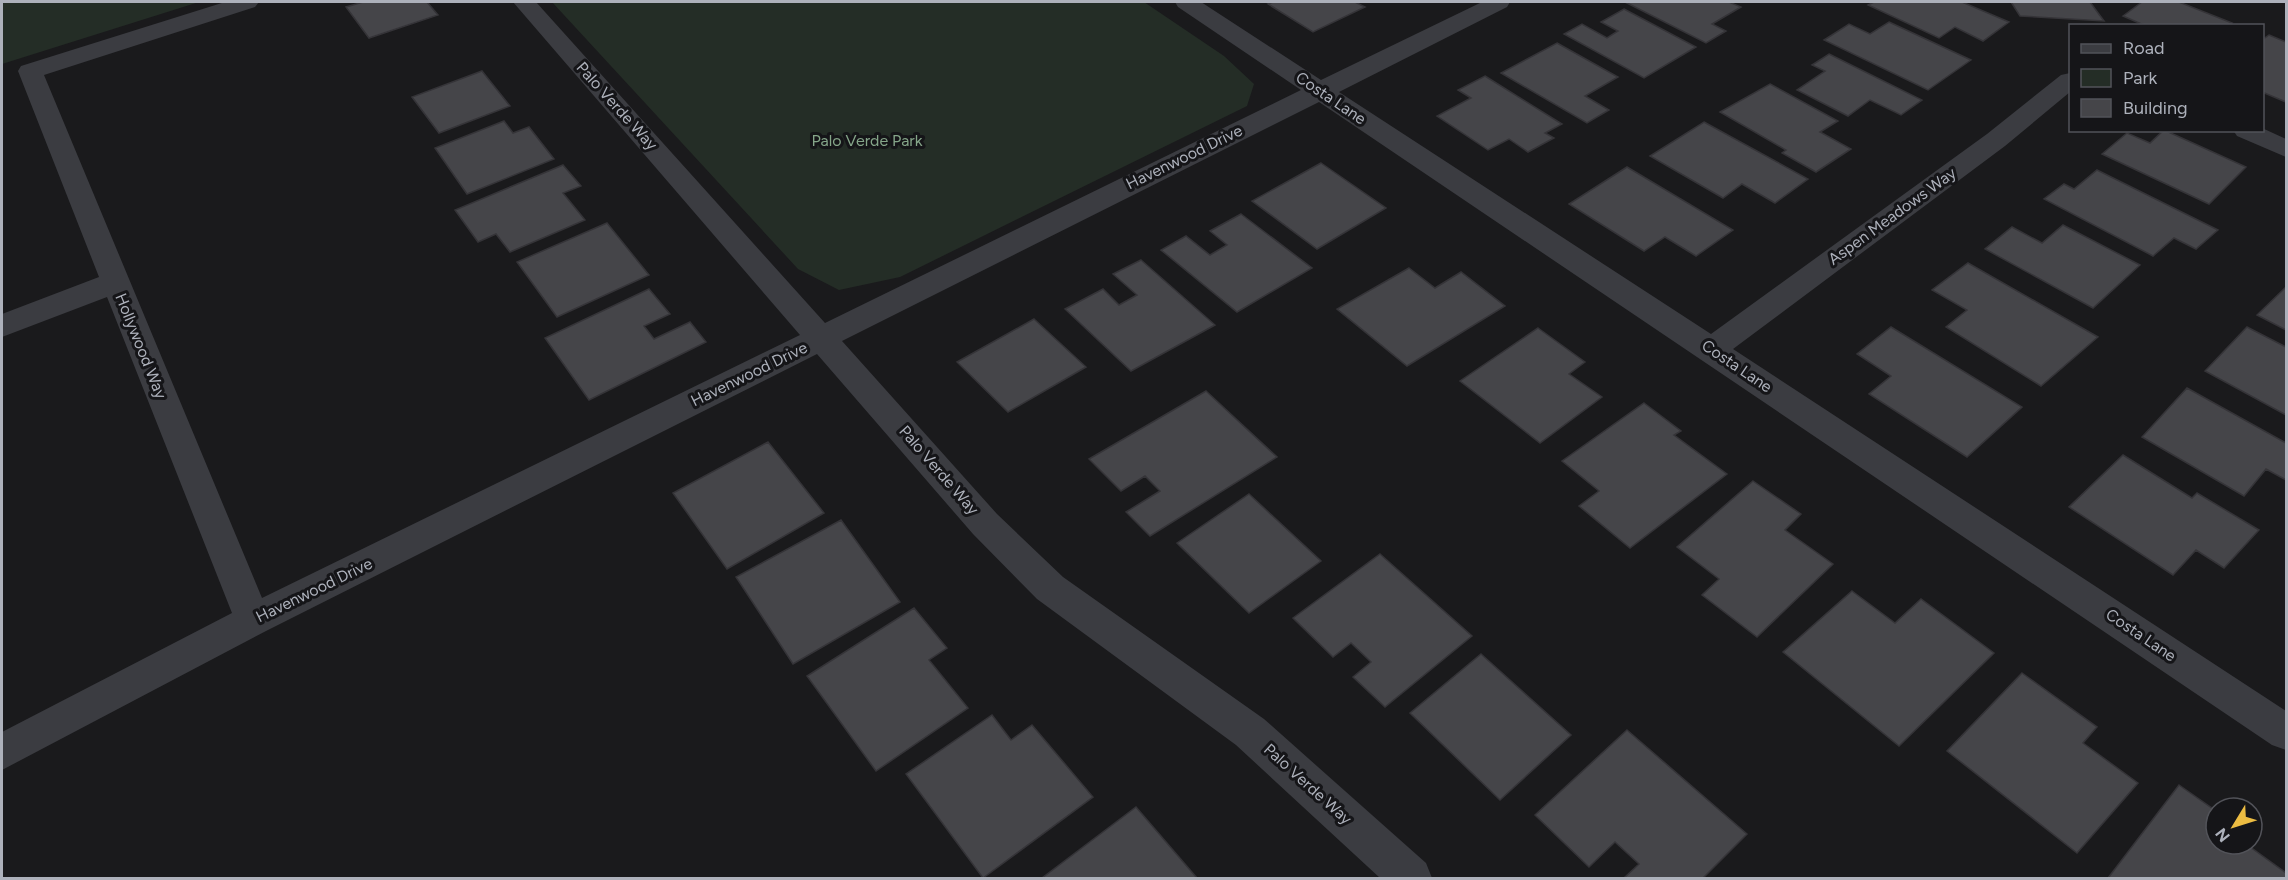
<svg xmlns="http://www.w3.org/2000/svg" width="2288" height="880" font-family="Figtree,sans-serif">
<rect width="100%" height="100%" fill="#1a1a1c"/>
<!-- green -->
<path fill="#242d26" d="M2 2H199L2 64Z
M552 2H1144L1224 56 1254 84 1247 106 900 277 839 290 798 269Z"/>
<!-- building -->
<path fill="#454549" stroke="#353438" stroke-width="1.5" d="M363 2H427L438 15 369 38 346 7Z
M1273 2H1355L1365 7 1313 32 1268 4Z
M1625 2H1729L1741 7 1712 24 1726 31 1706 43Z
M1874 2H1962L2009 22 1983 41 1955 27 1939 38 1868 5Z
M2011 2H2090L2104 21 2020 16Z
M2142 2H2179L2232 23 2228 26H2146L2123 16Z
M1624 9 1696 47 1644 78 1564 34 1582 24 1607 38 1618 31 1601 22Z
M1889 22 1971 60 1928 90 1824 40 1849 24 1870 34Z
M2269 35 2286 42V102L2262 92V40Z
M1557 43 1618 77 1585 96 1609 110 1587 123 1501 73Z
M1829 54 1922 100 1901 115 1870 100 1848 116 1797 90 1825 71 1812 65Z
M482 71 510 106 439 133 412 97Z
M1485 76 1562 124 1545 133 1554 138 1528 152 1509 139 1488 150 1437 116 1471 98 1458 90Z
M1770 84 1838 121 1820 132 1851 149 1816 172 1782 153 1786 150 1720 112Z
M504 121 513 133 529 127 554 159 467 194 435 148Z
M1704 122 1808 179 1775 203 1742 184 1723 198 1650 156Z
M2164 130 2246 167 2209 204 2102 154 2127 133 2150 143Z
M1321 163 1386 208 1317 249 1252 201Z
M563 165 581 186 563 193 585 220 510 252 496 234 478 242 455 210Z
M1627 167 1733 230 1696 256 1665 237 1644 251 1569 204Z
M2097 170 2218 230 2196 249 2174 238 2153 256 2044 199 2064 184 2074 189Z
M1241 214 1312 268 1237 312 1161 250 1186 236 1210 255 1227 245 1210 231Z
M607 223 649 275 557 317 517 262Z
M2063 225 2140 265 2093 308 1985 249 2012 227 2042 243Z
M1141 260 1215 325 1131 371 1065 309 1103 289 1119 305 1137 295 1113 274Z
M1968 263 2098 337 2041 386 1946 327 1967 310 1932 290Z
M1409 268 1435 288 1461 272 1505 306 1407 366 1337 309Z
M2286 287V330L2257 315Z
M649 289 670 314 644 326 654 339 690 322 706 342 589 400 545 338Z
M1034 319 1086 367 1008 412 957 362Z
M1891 327 2022 407 1967 457 1869 394 1891 376 1857 354Z
M2247 327 2286 347V415L2205 371Z
M1538 328 1585 362 1569 374 1602 397 1540 443 1460 381Z
M2187 388 2286 443V480L2266 469 2244 496 2142 437Z
M1206 391 1277 457 1150 536 1126 512 1160 491 1145 476 1121 491 1089 459Z
M1644 403 1681 431 1674 435 1727 474 1630 548 1579 506 1599 491 1562 461Z
M768 442 824 513 727 569 673 493Z
M2123 455 2192 498 2197 493 2259 530 2224 568 2196 550 2173 575 2069 507Z
M1753 481 1801 514 1785 530 1833 564 1757 637 1702 595 1719 579 1677 547Z
M1249 494 1321 561 1249 613 1177 543Z
M841 520 900 602 793 664 736 577Z
M1380 554 1472 636 1385 707 1353 677 1371 662 1351 643 1333 657 1293 618Z
M1852 591 1895 623 1921 599 1994 653 1899 746 1783 652Z
M914 608 947 648 929 660 968 708 876 771 807 676Z
M1481 654 1571 735 1500 800 1410 713Z
M2022 673 2097 727 2083 743 2138 783 2077 853 1947 751Z
M992 715 1011 740 1032 725 1093 797 983 878 906 774Z
M1627 730 1747 834 1703 878H1624L1639 864 1615 842 1589 867 1535 815Z
M2179 785 2216 811V844H2246L2286 873V878H2108Z
M1136 807 1197 878H1042Z"/>
<g fill="none" stroke-linecap="round" stroke-linejoin="round">
<!-- minor -->
<path fill="#3b3c41" fill-rule="evenodd" d="M225 2H259L255 7 44 75 262 598 800 335 513 2H536L825 323 1301 90 1178 7 1175 2H1201L1321 80 1482 2H1510L1507 7 1339 92 1711 334 1987 134 2061 75 2070 73V92L2005 146 1733 349 2286 711V750L2272 745 1319 102 842 341 997 514 1063 577 1264 719 1426 863 1432 878H1380L1236 745 1037 599 973 534 817 354 266 631 2 770V732L232 613 107 297 2 337V314L99 277 18 71 21 66Z
M2262 128 2286 139V157L2237 136 2233 130H2262Z"/>
</g>
<g text-anchor="middle" dominant-baseline="central" stroke-width="6" stroke-linejoin="round" paint-order="stroke">
<!-- street labels -->
<g font-size="16" fill="#adb1bb" stroke="#151518">
<text transform="translate(1331 98) rotate(34)">Costa Lane</text>
<text transform="translate(617 106) rotate(48)">Palo Verde Way</text>
<text transform="translate(1184 157) rotate(-26)">Havenwood Drive</text>
<text transform="translate(1892 216) rotate(-36)">Aspen Meadows Way</text>
<text transform="translate(141 346) rotate(68)">Hollywood Way</text>
<text transform="translate(1737 366) rotate(34)">Costa Lane</text>
<text transform="translate(749 374) rotate(-26)">Havenwood Drive</text>
<text transform="translate(939 470) rotate(49)">Palo Verde Way</text>
<text transform="translate(314 590) rotate(-26)">Havenwood Drive</text>
<text transform="translate(2141 635) rotate(34)">Costa Lane</text>
<text transform="translate(1308 784) rotate(42)">Palo Verde Way</text>
</g>
<!-- park labels -->
<g font-size="16" fill="#85a589" stroke="#151518">
<text x="867" y="140">Palo Verde Park</text>
</g>
</g>
<!-- border -->
<rect width="2288" height="880" fill="none" stroke="#adb1bb" stroke-width="6"/>
<!-- legend -->
<rect x="2069" y="24" width="195" height="108" fill="#151518" stroke="#525359" stroke-width="1.5"/>
<rect x="2081" y="44" width="30" height="9" fill="#3b3c41" stroke="#525359" stroke-width="1.5"/>
<text x="2123" y="54" font-size="18" fill="#adb1bb">Road</text>
<rect x="2081" y="69" width="30" height="18" fill="#242d26" stroke="#525359" stroke-width="1.5"/>
<text x="2123" y="84" font-size="18" fill="#adb1bb">Park</text>
<rect x="2081" y="99" width="30" height="18" fill="#454549" stroke="#525359" stroke-width="1.5"/>
<text x="2123" y="114" font-size="18" fill="#adb1bb">Building</text>
<!-- north arrow -->
<g transform="translate(2234 826) rotate(232)"><circle r="28" fill="#151518" stroke="#525359" stroke-width="1.5"/>
<path d="M0-4.5L10 22L0 15L-10 22Z" fill="#ecbc42"/>
<text y="-9" font-size="16" font-weight="bold" text-anchor="middle" fill="#adb1bb">N</text>
</g>
</svg>
